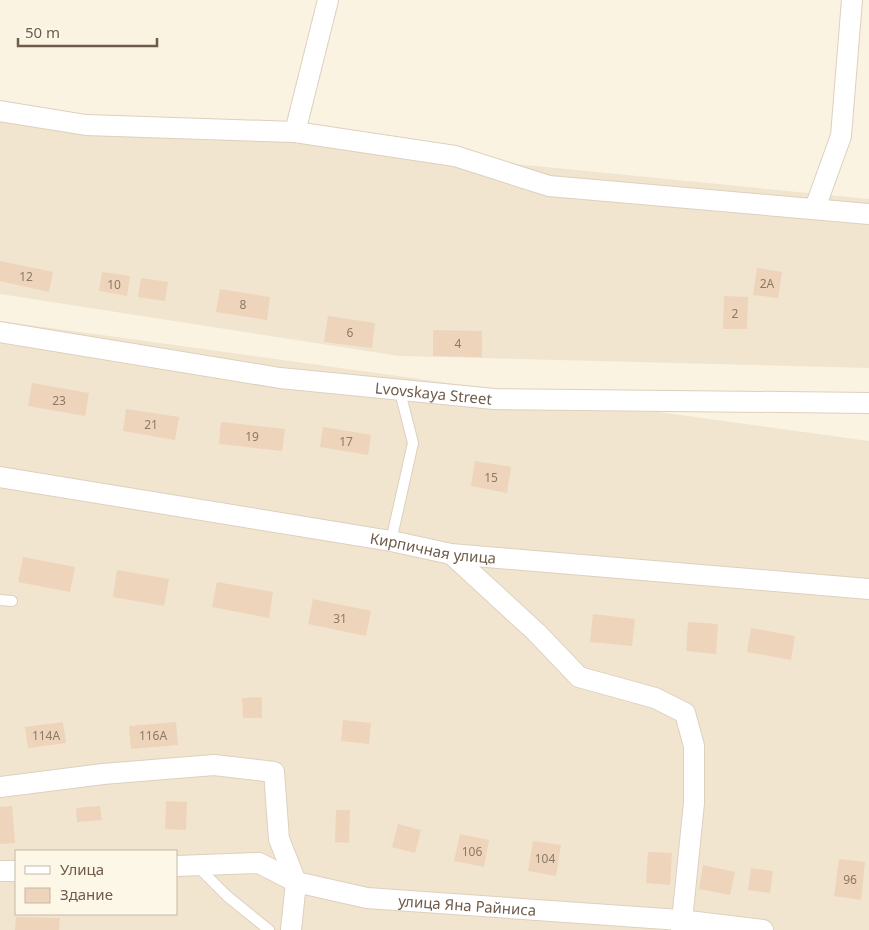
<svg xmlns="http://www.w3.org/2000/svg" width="869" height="930" font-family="'Noto Sans',sans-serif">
<rect width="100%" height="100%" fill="#faf3e1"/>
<!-- residential -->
<path fill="#f1e5d0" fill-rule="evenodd" d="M0 113 869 199V368L399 356 0 294Z
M0 321 869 441V930H0ZM16 851H176V914H16Z"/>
<!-- building -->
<path fill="#edd4bb" d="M0 261 53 272 49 292 0 281Z
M757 268 782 272 778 298 753 295Z
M102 272 130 276 127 296 99 291Z
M141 278 168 282 165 301 138 297Z
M220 289 270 297 267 320 216 312Z
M724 296 748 297 747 329H723Z
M328 316 375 323 372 348 324 342Z
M433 330 482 331V357L433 356Z
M32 383 89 393 85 416 28 406Z
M126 409 179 417 175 440 123 431Z
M221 422 285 429 282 451 219 444Z
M323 427 371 435 368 455 320 447Z
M475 461 511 467 507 493 471 486Z
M23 557 75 567 70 592 18 582Z
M117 570 169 579 164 606 113 597Z
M217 582 273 592 269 618 212 607Z
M313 599 371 611 366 636 308 624Z
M593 614 635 619 632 646 590 642Z
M688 622 718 624 716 654 686 651Z
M751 628 795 636 791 660 747 652Z
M262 697V718H243L242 698Z
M343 720 371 723 369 744 341 741Z
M63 722 66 743 28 748 25 727Z
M176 722 178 745 131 749 129 726Z
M166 801 187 802 186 830 165 829Z
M12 806 15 843 0 844V807Z
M100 806 102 820 77 822 76 808Z
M336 810H350L349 843 335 842Z
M398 824 421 830 415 853 392 847Z
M460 834 489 840 484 867 454 861Z
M533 841 561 845 556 876 528 871Z
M648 852 672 853 670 885 646 883Z
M839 859 865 862 861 900 834 896Z
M703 865 735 872 730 895 699 889Z
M751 868 773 871 770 893 748 890Z
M16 917 60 918 59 930H15Z"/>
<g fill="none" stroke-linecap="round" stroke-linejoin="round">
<defs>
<path id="service" d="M391 541 413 443 400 392
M0 600 12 601
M197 866 227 896 269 930"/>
<g id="minor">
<path d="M0 111 86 125 295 132 455 156 549 186 869 214"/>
<path d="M295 132 328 0"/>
<path d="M815 208 841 136 852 0"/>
<path id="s1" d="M0 332 280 378 494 399 869 403"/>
<path id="s2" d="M0 477 391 541 451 554 869 589"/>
<path d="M451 554 536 632 579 677 655 698 685 713 694 746V803L681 930"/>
<path d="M0 787 103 774 214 765 274 772 279 839 296 882 291 930"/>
<path id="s3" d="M176 866 259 863 296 882 367 898 680 920 763 930"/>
<path d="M0 871H16"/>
</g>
</defs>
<!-- service casing -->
<use href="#service" stroke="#ddd0be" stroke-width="12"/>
<!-- minor casing -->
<use href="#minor" stroke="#ddd0be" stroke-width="22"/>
<!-- service -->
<use href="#service" stroke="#fff" stroke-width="10"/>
<!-- minor -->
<use href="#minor" stroke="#fff" stroke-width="20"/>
</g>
<g text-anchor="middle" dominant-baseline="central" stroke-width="5" stroke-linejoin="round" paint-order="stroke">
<!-- number labels -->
<g font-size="12" fill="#8e7966">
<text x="26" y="276">12</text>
<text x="767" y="283">2А</text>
<text x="114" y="284">10</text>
<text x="243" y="304">8</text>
<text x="735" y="313">2</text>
<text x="350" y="332">6</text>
<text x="458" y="343">4</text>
<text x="59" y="400">23</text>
<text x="151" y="424">21</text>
<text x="252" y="436">19</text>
<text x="346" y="441">17</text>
<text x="491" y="477">15</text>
<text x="340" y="618">31</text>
<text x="46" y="735">114А</text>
<text x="153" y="735">116А</text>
<text x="472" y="851">106</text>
<text x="545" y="858">104</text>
<text x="850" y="879">96</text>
</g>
<!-- street labels -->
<g font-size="15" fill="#6f5b4a" stroke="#fdf7e7">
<text stroke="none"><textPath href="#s1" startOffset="438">Lvovskaya Street</textPath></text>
<text stroke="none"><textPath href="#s2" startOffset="439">Кирпичная улица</textPath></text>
<text stroke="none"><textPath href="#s3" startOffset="298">улица Яна Райниса</textPath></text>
</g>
</g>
<!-- legend -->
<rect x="15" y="850" width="162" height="65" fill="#fdf7e7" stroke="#c4b9a8"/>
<rect x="25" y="866" width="25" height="8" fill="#ffffff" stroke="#c4b9a8"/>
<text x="60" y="875" font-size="15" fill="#6f5b4a">Улица</text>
<rect x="25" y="888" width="25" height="15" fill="#edd4bb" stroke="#c4b9a8"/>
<text x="60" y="900" font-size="15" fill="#6f5b4a">Здание</text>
<!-- scale -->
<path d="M18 38v8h139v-8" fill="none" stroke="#6f5b4a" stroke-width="2.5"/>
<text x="25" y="38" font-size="15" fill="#6f5b4a" stroke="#fdf7e7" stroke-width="4" paint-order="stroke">50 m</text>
</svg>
